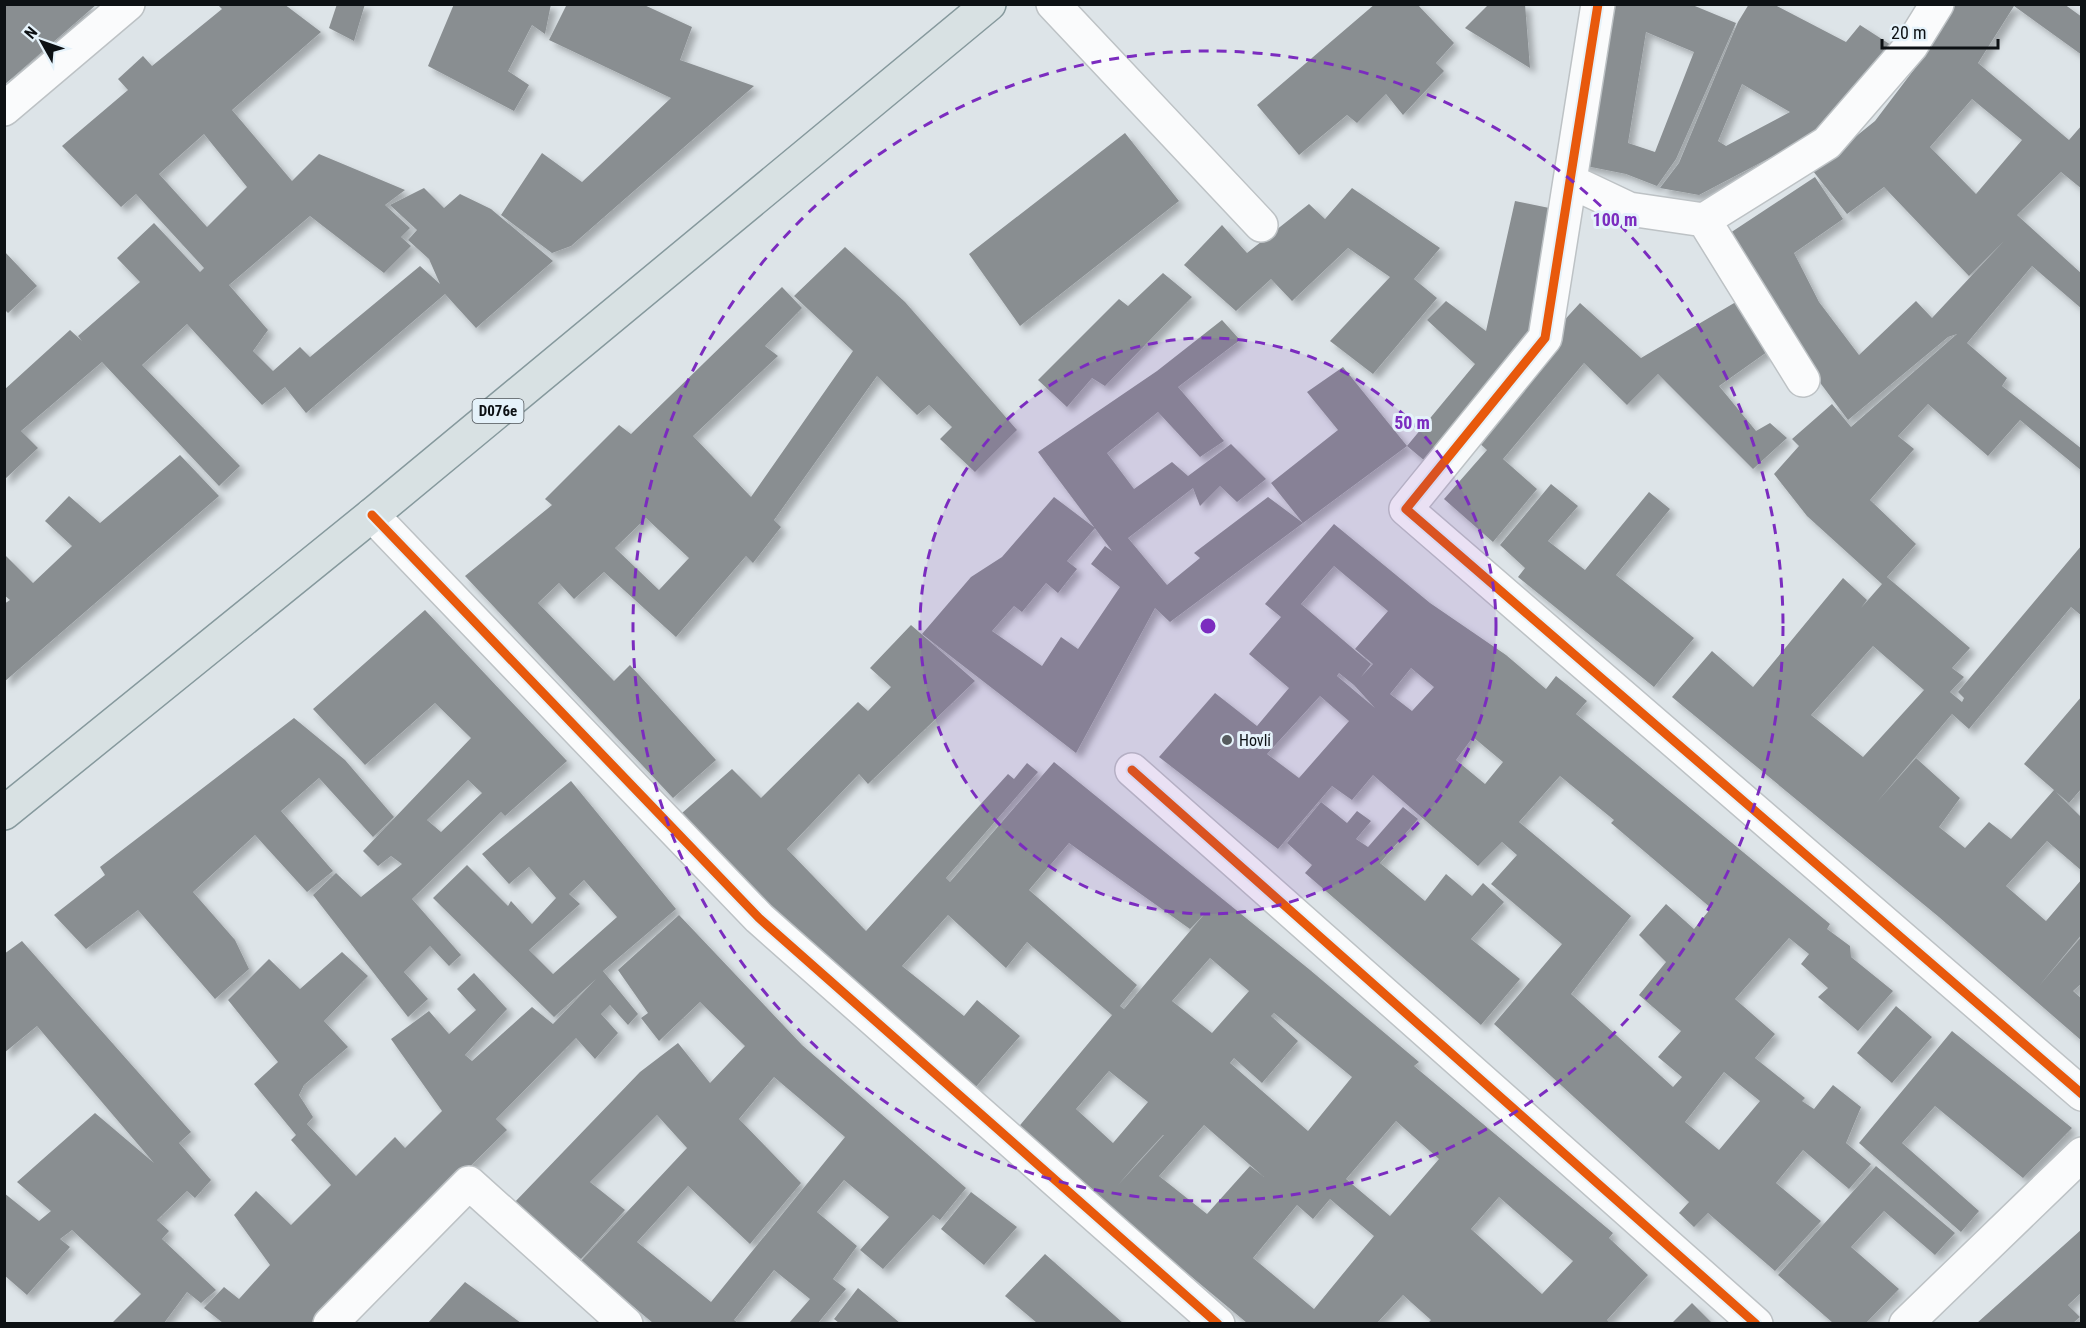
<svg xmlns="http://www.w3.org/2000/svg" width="2086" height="1328" font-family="'Roboto Condensed',sans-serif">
<defs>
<filter id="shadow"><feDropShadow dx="5.5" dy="5.5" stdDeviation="3" flood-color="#0004"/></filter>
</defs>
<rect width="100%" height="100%" fill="#dde4e8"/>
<!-- building -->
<path fill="#898e91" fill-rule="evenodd" filter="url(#shadow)" d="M4 4H97L4 85Z
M217 4H284L321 32 232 110 292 181 319 154 405 190 385 205 410 228 401 237 411 246 384 273 310 216 229 285 268 330 253 351 273 371 300 347 310 357 420 266 440 284 429 259 408 240 417 230 390 205 424 188 444 208 460 194 491 209 553 261 476 328 445 294 306 413 285 387 262 405 187 324 142 365 240 466 219 486 102 362 21 431 38 448 4 480V390L70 330 82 341 78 336 140 282 117 258 154 223 200 272 204 268 136 194 121 207 62 146 128 90 118 79 143 56 152 66 222 9ZM204 134 247 187 207 227 159 174Z
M337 4H365L354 41 329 28Z
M454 4H551L545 34 532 25 508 71 529 85 514 111 428 66Z
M567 4H642L692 27 680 60 754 86 571 246 552 253 501 215 542 153 582 182 671 98 549 40Z
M1375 4H1417L1454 43 1436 63 1444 71 1403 115 1386 94 1357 123 1347 115 1299 155 1257 105Z
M1489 4H1525L1530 68 1465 28Z
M1608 4H1690L1736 23 1676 159 1657 186 1626 174 1576 164ZM1646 32 1694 52 1655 152 1628 143Z
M1749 4H1773L1846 42 1860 25 1891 45 1819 132 1699 195 1660 188 1679 163 1738 22ZM1742 84 1790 112 1726 146 1718 141Z
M1955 4H2064L2082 17V55L2014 6 1978 63 2069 140 2082 125V189L2061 172 2017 215 2082 274V309L2032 266 1967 343 2007 378 2002 386 2082 449V471L2020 420 1988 456 1928 404 1898 436 1914 449 1870 500 1916 544 1887 577 1970 648 1952 668 1964 677 1950 692 1962 702 1964 698 1958 692 2082 545V616L2071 607 1969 729 1952 714 1877 802 1916 758 1960 798 1939 827 1965 848 1989 822 2011 839 2054 790 2024 764 2082 696V788L2069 803 2056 792 2082 818V871L2047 841 2006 886 2046 921 2082 879V934L2039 986 2082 936V983L2073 991 2082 999V1041L1939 917 1672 697 1712 651 1753 687 1843 578 1867 600 1861 608 1882 584 1807 516 1774 474 1799 446 1792 439 1832 404 1851 427 1957 334 1948 337 1848 420 1777 325 1727 235 1815 177 1843 219 1794 253 1819 302 1859 355 1916 301 1932 318 2004 241 1969 276 1884 187 1847 214 1813 171 1875 121 1925 55ZM1972 99 2022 140 1976 194 1930 147ZM1873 646 1924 690 1863 757 1811 715Z
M1125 133 1179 201 1020 326 969 254Z
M1352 188 1440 248 1414 279 1437 298 1373 374 1330 341 1390 277 1348 248 1292 301 1271 279 1236 311 1184 265 1222 225 1247 253 1309 204 1325 219Z
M1515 201 1564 211 1530 341 1431 466 1407 446 1475 364 1427 320 1446 301 1486 331Z
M845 247 905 302 1017 430 975 472 940 439 952 427 929 405 917 415 877 376 774 520 781 527 753 563 746 556 676 637 604 572 574 599 559 583 538 603 614 681 630 665 716 760 673 798 465 576 552 505 545 499 619 425 631 434 782 287 802 308 765 346 778 356 693 436 751 497 853 351 794 296ZM646 518 689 558 659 590 615 548Z
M4 251 37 286 8 313 4 309Z
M1163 273 1192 297 1105 386 1092 378 1067 407 1038 380 1119 299 1128 306Z
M1746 296 1774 347 1719 386 1756 431 1770 423 1787 438 1753 469 1658 374 1627 405 1584 363 1503 459 1537 489 1493 542 1444 499 1487 450 1477 441 1560 346 1549 337 1580 303 1641 358Z
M1222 320 1240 340 1178 387 1224 441 1200 457 1158 412 1107 453 1134 489 1172 462 1188 476 1231 444 1266 479 1237 502 1220 486 1200 506 1193 488 1128 538 1167 585 1200 558 1194 553 1268 497 1303 523 1170 622 1155 608 1076 753 922 634 971 577 1002 557 1054 497 1095 528 1067 561 1077 569 1058 593 1046 583 1022 612 1014 606 992 631 1042 666 1061 637 1078 649 1120 587 1091 564 1105 546 1112 551 1097 531 1038 452 1157 371Z
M1343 367 1407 446 1303 523 1271 483 1338 430 1307 392Z
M180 455 219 496 4 682V604L10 600 4 595V554L33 583 72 546 45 521 69 496 100 523Z
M1551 484 1578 506 1548 541 1585 570 1649 492 1670 509 1616 575 1694 638 1654 687 1518 577 1525 568 1500 545Z
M1334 524 1430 603 1506 655 1546 689 1556 676 1587 701 1576 714 1830 924 1827 929 1850 946 1851 957 1893 991 1858 1031 1818 997 1828 988 1801 964 1809 954 1789 938 1735 999 1775 1034 1755 1058 1805 1098 1802 1101 1814 1109 1833 1085 1861 1107 1846 1143 1871 1164 1849 1189 1803 1150 1776 1183 1821 1221 1775 1271 1708 1213 1694 1227 1679 1213 1689 1202 1494 1024 1562 944 1491 884 1517 855 1502 842 1478 866 1373 775 1352 800 1332 786 1278 849 1159 757 1215 693 1257 726 1289 688 1249 654 1281 617 1265 604ZM1334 566 1388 611 1355 649 1373 664 1361 677 1371 664 1301 604ZM1411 668 1434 687 1412 711 1390 694ZM1339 673 1354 685 1375 708 1337 676ZM1320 696 1349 721 1299 778 1267 754ZM1473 737 1503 762 1485 784 1456 760ZM1560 776 1614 820 1611 823 1711 908 1694 929 1666 904 1639 935 1666 962 1639 995 1681 1031 1658 1057 1682 1077 1673 1087 1571 994 1631 916 1519 822ZM1724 1072 1760 1101 1719 1150 1685 1122Z
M425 610 567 761 505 816 501 812 412 899 461 955 449 966 430 946 404 972 428 999 408 1017 313 895 336 873 361 897 402 864 391 856 378 866 363 851 471 738 435 703 365 765 313 709ZM468 780 482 793 441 832 427 820Z
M911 625 975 681 868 784 859 774 787 849 866 931 1008 774 1014 779 1027 763 1038 772 946 878 950 882 1054 762 1310 970 1419 1062 1414 1066 1613 1233 1609 1238 1648 1275 1607 1320 1610 1323H1428L1431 1320 1403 1295 1377 1323H1247L1016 1130 1112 1015 1027 942 1006 968 948 915 902 966 964 1016 977 1000 1020 1036 974 1089 790 929 682 813 732 769 761 798 858 702 868 711 891 687 870 668ZM1069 843 1190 929 1207 911 1124 1009 1120 1006 1137 985 1029 890ZM1210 958 1249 991 1212 1033 1172 1001ZM1274 1013 1352 1077 1308 1131 1230 1063 1234 1058 1262 1083 1298 1041 1271 1016ZM1109 1071 1148 1102 1113 1143 1076 1109ZM1396 1121 1439 1159 1390 1216 1346 1179ZM1204 1125 1264 1177 1250 1166 1207 1214 1159 1176ZM1163 1135H1164L1118 1185 1138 1162ZM1499 1197 1573 1261 1542 1294 1471 1229ZM1330 1199 1374 1236 1314 1309 1253 1258 1297 1205 1313 1219Z
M294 718 345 760 394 817 373 837 319 778 281 811 333 871 307 892 255 835 193 892 235 940 249 969 215 999 138 910 86 949 54 915 105 875 100 867Z
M571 781 676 909 603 971 638 1014 628 1025 610 1005 601 1014 618 1033 595 1059 576 1038 496 1119 507 1130 446 1190 319 1323H223L204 1308 224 1287 239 1299 270 1265 234 1215 256 1191 291 1225 331 1185 291 1140 296 1135 254 1084 278 1062 228 1000 269 959 300 989 342 952 368 976 324 1021 348 1047 304 1085 299 1095 313 1117 307 1124 356 1176 395 1137 405 1148 442 1111 391 1039 429 1011 449 1034 476 1010 457 989 474 973 507 1009 465 1055 472 1061 532 1007 553 1024 596 979 554 1017 433 898 467 865 508 906 511 901 532 924 556 898 529 867 509 884 482 854ZM584 880 617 917 553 974 529 950 580 904 569 894Z
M1321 802 1347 823 1357 811 1371 821 1356 839 1368 847 1403 807 1418 819 1380 863 1425 901 1446 874 1472 896 1483 883 1504 902 1471 939 1520 979 1481 1025 1305 873 1312 865 1287 843Z
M679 915 802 1045 966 1188 940 1220 933 1215 883 1269 860 1250 889 1217 844 1180 817 1212 857 1246 833 1279 846 1289 818 1323H789L810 1299 774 1270 734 1320 738 1323H653L580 1262 687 1148 657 1115 590 1182 625 1210 581 1259 513 1204 640 1072 678 1043 710 1083 745 1046 700 1002 659 1041 641 1018 648 1013 618 970ZM774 1077 845 1137 711 1302 637 1242 688 1186 750 1244 801 1183 739 1119Z
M22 941 191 1132 179 1143 211 1180 195 1198 187 1191 157 1220 169 1231 162 1239 216 1290 201 1303 187 1292 164 1323H112L141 1294 72 1230 60 1239 70 1247 27 1295 4 1275V1193L39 1221 51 1211 17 1182 95 1113 154 1163 37 1026 4 1053V954Z
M1896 1006 1932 1037 1892 1083 1857 1053Z
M1952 1031 2072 1128 2023 1178 1935 1106 1902 1143 1979 1211 1961 1232 1859 1143Z
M1876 1166 1955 1233 1935 1255 1884 1211 1851 1247 1899 1289 1866 1323H1833L1778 1275Z
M971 1192 1017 1227 984 1265 941 1229Z
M2082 1229V1292L2068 1305 2080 1317 2073 1323H1977Z
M1045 1254 1123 1323H1037L1005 1296Z
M465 1282 521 1323H428Z
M858 1288 900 1323H839L834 1319Z
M1692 1303 1712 1323H1672Z"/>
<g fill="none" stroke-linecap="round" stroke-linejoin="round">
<defs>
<path id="minor" d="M1053 4 1261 225
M1598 4 1545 338 1406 509 2082 1094
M4 109 128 4
M1572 182 1629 209 1704 220 1827 143 1911 46 1937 4
M1704 220 1803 380
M372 515 759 918 1218 1324
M1132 770 1756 1324
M330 1324 469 1183 626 1324"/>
<path id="tertiary" d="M1906 1324 2082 1154"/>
<path id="primary" d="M4 813 372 515 989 4"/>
</defs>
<!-- minor casing -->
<use href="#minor" stroke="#bdc2c5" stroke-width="36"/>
<!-- tertiary casing -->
<use href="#tertiary" stroke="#bdc2c5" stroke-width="36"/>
<!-- primary casing -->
<use href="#primary" stroke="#86999d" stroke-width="36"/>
<!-- minor -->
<use href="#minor" stroke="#fafbfc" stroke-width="33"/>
<!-- tertiary -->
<use href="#tertiary" stroke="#fafbfc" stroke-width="33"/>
<!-- primary -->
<use href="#primary" stroke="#d8e1e3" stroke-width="33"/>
<defs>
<path id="cycleway" d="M1598 4 1545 338 1406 509 2082 1094
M372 515 759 918 1218 1324
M1132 770 1756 1324"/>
</defs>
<!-- cycleway casing -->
<use href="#cycleway" stroke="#e5f2fa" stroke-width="13"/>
<!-- cycleway -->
<use href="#cycleway" stroke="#e8590c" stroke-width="9"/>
</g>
<!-- distance rings -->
<circle cx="1208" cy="626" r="288" fill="#7b2cbf" fill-opacity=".12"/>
<g fill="none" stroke="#7b2cbf" stroke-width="3" stroke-dasharray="10 8">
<circle cx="1208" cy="626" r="288"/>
<circle cx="1208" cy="626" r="575"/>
</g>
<!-- markers -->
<circle fill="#565b5e" stroke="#e5f2fa" stroke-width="2" cx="1227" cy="740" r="6"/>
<g text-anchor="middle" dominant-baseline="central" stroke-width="6" stroke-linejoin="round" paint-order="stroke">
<!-- shield labels -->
<rect fill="#e5f2fa" stroke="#4e5459" stroke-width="1.5" x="472.5" y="399" width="51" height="24" rx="4.5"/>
<g font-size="15" font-weight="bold" fill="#0d1114">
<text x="498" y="411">D076e</text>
</g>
<!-- poi labels -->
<g font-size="16" fill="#0d1114" stroke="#e5f2fa" text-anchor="start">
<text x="1239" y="740">Hovli</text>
</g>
</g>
<circle cx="1208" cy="626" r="9" fill="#7b2cbf" stroke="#e5f2fa" stroke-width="3"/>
<g font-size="18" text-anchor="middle" font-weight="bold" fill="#7b2cbf" stroke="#e5f2fa" stroke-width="6" stroke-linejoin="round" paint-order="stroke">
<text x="1615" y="226">100 m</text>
<text x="1412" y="429">50 m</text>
</g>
<!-- border -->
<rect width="2086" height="1328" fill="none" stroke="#0d1114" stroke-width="12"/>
<!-- north arrow -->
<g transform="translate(42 42) rotate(310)" stroke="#e5f2fa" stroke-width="4.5" paint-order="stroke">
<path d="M0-4.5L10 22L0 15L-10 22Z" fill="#0d1114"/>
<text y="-9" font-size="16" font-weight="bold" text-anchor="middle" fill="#0d1114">N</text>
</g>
<!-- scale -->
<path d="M1882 39v9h116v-9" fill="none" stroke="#0d1114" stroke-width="3"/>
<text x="1891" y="39" font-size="18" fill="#0d1114" stroke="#e5f2fa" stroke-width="4.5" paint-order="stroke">20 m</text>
</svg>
